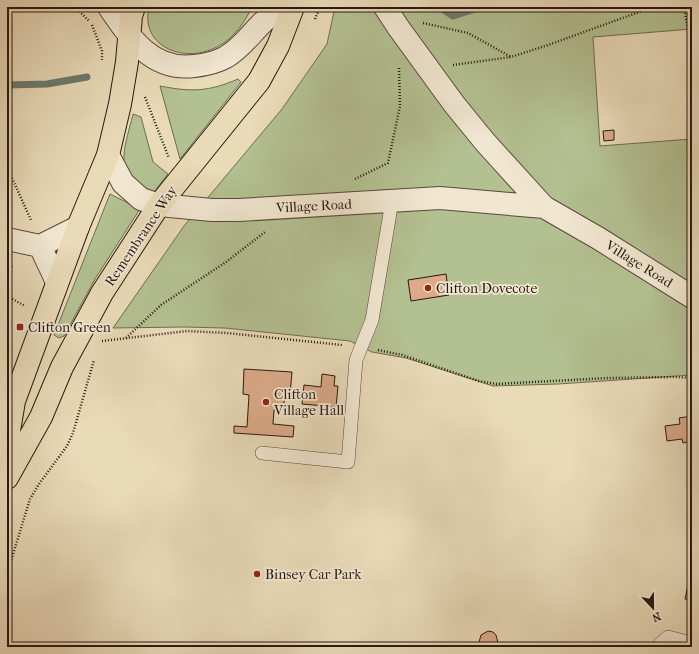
<svg xmlns="http://www.w3.org/2000/svg" width="699" height="654" font-family="'IM FELL French Canon',serif">
<rect width="100%" height="100%" fill="#e9dab8"/>
<filter id="stains"><feTurbulence type="fractalNoise" baseFrequency=".005" numOctaves="4"/><feColorMatrix values="0 0 0 0 .2 0 0 0 0 .09 0 0 0 0 .02 0 0 0 .5 -.17"/></filter>
<radialGradient id="worn" r=".72"><stop offset=".6" stop-color="#630" stop-opacity="0"/><stop offset="1" stop-color="#630" stop-opacity=".3"/></radialGradient>
<!-- green -->
<path fill="#b3c091" stroke="#6e6c51" d="M149 7H252C243 26 230 43 210 50 179 62 140 44 149 7Z
M335 7H692V29L593 37 600 146 692 139V375L558 384 493 386 406 358 372 352 350 341 225 328 184 327 113 328 184 226 282 109 327 44Z
M238 79 241 82 180 159 160 86C191 92 208 92 238 79Z
M133 114 141 117 153 162 168 174 154 192C110 178 125 148 133 114Z
M110 194 140 209 95 279 64 336 59 338 54 335Z"/>
<g fill="none" stroke-linecap="round" stroke-linejoin="round">
<!-- stream -->
<path stroke="#6b7a6f" stroke-width="7" d="M440 7 453 16 481 7
M7 85 47 84 87 77"/>
</g>
<!-- building -->
<path fill="#dcaa89" stroke="#291811" d="M614 130V140L604 141 603 131Z
M446 274 449 295 411 301 408 280Z
M244 369 292 372 290 395H285L283 410H274L273 424 294 426 293 437 234 433V426L247 427 249 395 243 394Z
M322 374 335 376 334 386H338L336 407 302 404 304 385 321 387Z
M692 416V441L683 443 682 439 667 441 665 426 680 424 679 418Z
M692 571V586L688 585Z
M688 585 692 586V601L685 599Z
M488 631 493 632 496 635 498 643 495 647H482L479 642 481 635Z"/>
<g fill="none" stroke-linecap="round" stroke-linejoin="round">
<defs>
<path id="service" d="M262 453 348 462 356 360 372 320 390 213V202
M659 647 660 644 668 637 687 642 692 640"/>
<path id="minor" d="M385 7 398 27 454 104 485 142 544 207 598 238 692 297
M108 155 123 183 141 199 159 205 212 210H239L440 198 544 207
M7 239 40 246 78 227
M40 246 57 282"/>
<path id="tertiary" d="M109 7C130 38 152 71 194 66 205 65 217 62 226 57 241 48 250 35 262 23 268 18 274 12 280 7"/>
<path id="trunk" d="M7 443 14 401 78 227 108 155 120 104 127 62 131 16 134 7
M7 478 41 417 62 367 102 293 159 205 259 81 278 46 293 7"/>
</defs>
<!-- service casing -->
<use href="#service" stroke="#59483b" stroke-width="14"/>
<!-- minor casing -->
<use href="#minor" stroke="#59483b" stroke-width="24"/>
<!-- tertiary casing -->
<use href="#tertiary" stroke="#59483b" stroke-width="24"/>
<!-- trunk casing -->
<use href="#trunk" stroke="#291811" stroke-width="24"/>
<!-- path -->
<path stroke="#291811" stroke-width="2.5" stroke-dasharray="1 2" stroke-linecap="butt" d="M75 7 89 21
M684 7 688 30 689 26H692
M315 19 320 7
M423 23 468 33 511 57
M92 25 102 51V60
M453 65 511 57 548 45 653 7
M145 97 169 158
M7 167 31 220
M355 179 388 163 400 106 399 68
M7 277 10 267 13 265
M7 296 25 306
M126 338 161 305 226 262 265 232
M102 341 187 331 227 333 342 345
M378 350 402 355 479 381 496 384 608 378 677 377 692 378
M7 574 30 499 39 484 67 446 73 433 94 360"/>
<!-- service -->
<use href="#service" stroke="#f1e7d1" stroke-width="13"/>
<!-- minor -->
<use href="#minor" stroke="#f1e7d1" stroke-width="22"/>
<!-- tertiary -->
<use href="#tertiary" stroke="#f1e7d1" stroke-width="22"/>
<!-- trunk -->
<use href="#trunk" stroke="#e9dab8" stroke-width="22"/>
</g>
<!-- markers -->
<g fill="#8f2418" stroke="#f1e7d1" stroke-width="1.5">
<circle cx="428" cy="288" r="4"/>
<rect x="16" y="323" width="8" height="8" rx="2"/>
<circle cx="266" cy="402" r="4"/>
<circle cx="257" cy="574" r="4"/>
</g>
<g text-anchor="middle" dominant-baseline="central" stroke-width="3.5" stroke-linejoin="round" paint-order="stroke">
<!-- street labels -->
<g font-size="14" fill="#291811" stroke="#f1e7d1">
<text transform="translate(314 206) rotate(-3)">Village Road</text>
<text transform="translate(141 236) rotate(-56)">Remembrance Way</text>
<text transform="translate(639 264) rotate(32)">Village Road</text>
</g>
<!-- poi labels -->
<g font-size="14" fill="#291811" stroke="#f1e7d1" text-anchor="start">
<text x="436" y="288">Clifton Dovecote</text>
<text x="28" y="327">Clifton Green</text>
<text x="274" y="394">Clifton<tspan x="274" dy="16">Village Hall</tspan></text>
<text x="265" y="574">Binsey Car Park</text>
</g>
</g>
<!-- margin -->
<rect width="699" height="654" fill="none" stroke="#e9dab8" stroke-width="24"/>
<rect x="8" y="8" width="683" height="638" fill="none" stroke="#291811" stroke-width="2"/>
<rect x="12" y="12" width="675" height="630" fill="none" stroke="#291811"/>
<!-- north arrow -->
<g transform="translate(653 608) rotate(158)" stroke="#f1e7d1" stroke-width="3" paint-order="stroke">
<path d="M0-3L7 15L0 10L-7 15Z" fill="#291811"/>
<text y="-6" font-size="11" font-weight="bold" text-anchor="middle" fill="#291811">N</text>
</g>
<rect width="100%" height="100%" filter="url(#stains)"/>
<rect width="100%" height="100%" fill="url(#worn)"/>
</svg>
